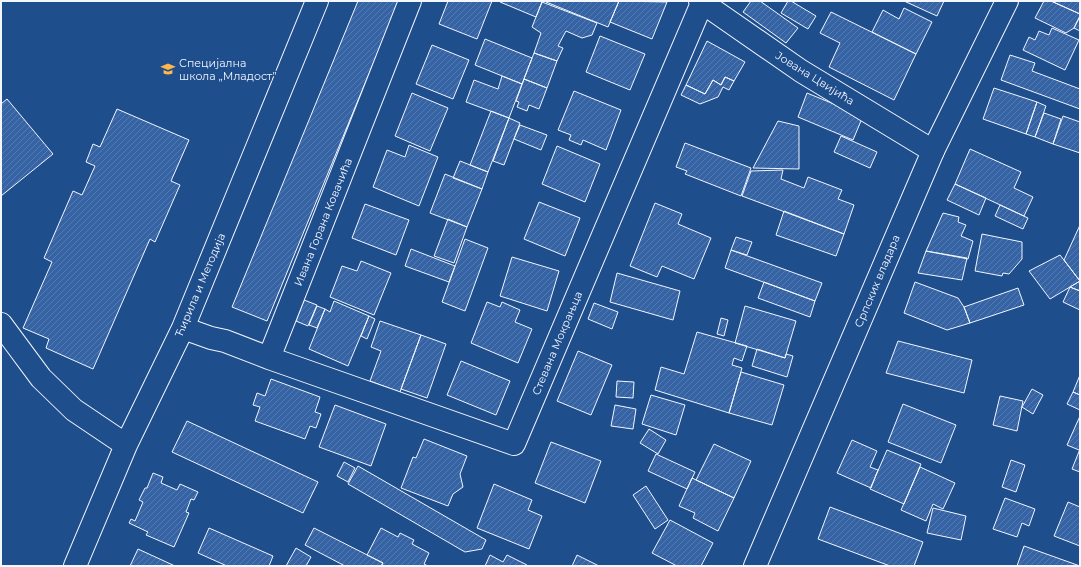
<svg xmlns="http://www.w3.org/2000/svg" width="1081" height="567" font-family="Montserrat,sans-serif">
<defs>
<pattern id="building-hatch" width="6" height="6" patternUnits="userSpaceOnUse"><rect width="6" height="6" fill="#3563a3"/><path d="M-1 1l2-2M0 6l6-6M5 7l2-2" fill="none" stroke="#537ab1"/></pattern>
</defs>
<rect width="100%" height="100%" fill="#1f4e8c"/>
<!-- building -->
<path fill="url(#building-hatch)" stroke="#f2f6ff" d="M358 1H399L267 321 232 307Z
M448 1H492L477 39 439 24Z
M501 1H541L542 2 536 17 500 2Z
M546 1H619L608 27 546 2Z
M619 1 667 2 652 39 610 22Z
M751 1H760L798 28 786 43 743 12Z
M788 1H791L816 16 808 29 781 13Z
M904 1H944L937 16Z
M1044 1H1051L1080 14V16L1074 28 1066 33 1035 18Z
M1051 1H1080V14Z
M542 2 597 23 592 35 582 38 566 31 558 46 563 48 557 61 534 53 541 33 532 27Z
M904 8 932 22 916 54 872 32 883 10 899 19Z
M831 12 916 54 894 100 829 67 840 43 820 33Z
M1080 16V31L1074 28Z
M1052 28 1079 40 1065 70 1023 50 1029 37 1035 40 1039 31 1049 35Z
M600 36 645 54 630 90 586 72Z
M485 39 532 58 522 84 475 65Z
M707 41 745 62 734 81 725 77 721 85 713 80 705 94 686 85Z
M432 45 469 60 453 99 416 84Z
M534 53 557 61 547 88 524 79Z
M1010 55 1035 63 1032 71 1080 89V109L1001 80Z
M502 76 522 84 509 118 466 102 474 80 498 89Z
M725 77 734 81 729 90 723 87 718 97 700 104 681 95 686 85 705 94 713 80 721 85Z
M524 79 547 88 539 109 529 105 527 111 517 107 519 102 516 101Z
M994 88 1037 102 1026 134 983 119Z
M574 91 621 110 606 150 583 140 581 145 569 140 571 135 558 130Z
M412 93 448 108 430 151 395 136Z
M807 93 863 116 853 140 798 117Z
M7 99 53 154 1 196V104Z
M1037 102 1046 106 1035 137 1026 134Z
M117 109 189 140 171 181 180 185 155 242 150 239 93 369 46 348 49 339 23 328 52 262 44 258 73 191 82 195 95 166 86 162 93 144 100 147Z
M491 111 509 118 488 172 470 165Z
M1044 113 1061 119 1053 144 1035 137Z
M1063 116 1080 122V153L1053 144Z
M509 118 520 123 504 165 493 161Z
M778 121 799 126V169L753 168Z
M520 125 547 135 541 150 514 139Z
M841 136 877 152 870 168 834 152Z
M685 143 751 168 741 196 685 174 687 171 676 167Z
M409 145 438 157 419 206 373 187 387 150 405 157Z
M557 146 600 164 585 202 542 184Z
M970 149 1021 172 1014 188 1033 197 1024 216 955 184Z
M460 161 488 172 482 189 453 178Z
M783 170 781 179 804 188 808 177 842 190 838 199 854 205 844 234 742 196 751 171Z
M445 174 482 189 467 227 430 213Z
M955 184 986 198 979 215 947 200Z
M539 202 580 218 565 256 524 239Z
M655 203 682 214 678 224 711 238 694 279 662 266 657 277 630 266Z
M365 204 409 220 396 255 352 238Z
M1000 205 1028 218 1023 229 995 216Z
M784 211 844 234 836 256 776 235Z
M943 213 959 217 958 222 966 225 961 236 973 241 968 259 926 251Z
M448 219 467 227 454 263 434 256Z
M1080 225V281L1064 260Z
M982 234 1022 242V259L1009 274 1003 273 1002 276 975 271Z
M736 237 752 242 747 255 731 250Z
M465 239 488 248 465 311 442 302Z
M411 249 455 266 449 282 405 266Z
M731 250 822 283 815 301 725 268Z
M926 251 967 258 962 280 918 273Z
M1060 255 1080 281 1050 299 1029 271Z
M512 257 559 271 547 311 500 296Z
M361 261 391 273 374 315 330 297 342 266 357 271Z
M617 273 680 291 673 320 610 302Z
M1080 281V291L1070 287Z
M764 282 815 301 810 317 758 298Z
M915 282 958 298 964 307 970 323 947 330 904 313Z
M1070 287 1080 291V310L1063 302Z
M1018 288 1024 305 970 323 964 307Z
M304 300 317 305 308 326 296 321Z
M334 301 369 316 348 366 309 349 325 309 330 312Z
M487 302 500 307 502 302 520 310 515 322 532 329 518 363 471 343Z
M594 303 618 312 612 329 588 319Z
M317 306 325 309 317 328 309 325Z
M745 306 796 321 785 358 735 343Z
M369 316 375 319 367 339 361 336Z
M721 318 728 320 724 336 717 334Z
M380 321 421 335 400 392 370 381 381 351 371 347Z
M697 332 747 346 742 361 734 358 732 365 742 368 729 413 655 390 661 367 684 374Z
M421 335 446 344 427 398 401 389Z
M898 341 972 360 964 393 886 373Z
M757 349 785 358 786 354 793 356 787 377 752 366Z
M578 351 612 365 591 415 557 401Z
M461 361 510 381 496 415 447 395Z
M741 372 784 385 772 425 729 413Z
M1080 375V395L1073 392Z
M271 379 320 397 315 412 321 414 316 428 310 426 305 439 255 421 260 407 253 405 257 393 265 396Z
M617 381 634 382 633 398 616 397Z
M1032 389 1043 395 1033 414 1022 407Z
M1073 392 1080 395V410L1067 404Z
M651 395 685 405 676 435 642 424Z
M1000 396 1023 401 1017 431 993 425Z
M903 404 956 425 941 463 888 442Z
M335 405 386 424 371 466 319 447Z
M615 405 636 409 633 429 611 426Z
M1080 416V449L1079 450 1067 445Z
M187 421 318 482 303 513 172 452Z
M649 429 666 440 658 454 640 443Z
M424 439 467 456 460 474 463 487 453 494 448 506 401 488 413 457 416 458Z
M852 440 877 451 870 467 878 470 871 488 837 473Z
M551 442 601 461 585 503 535 483Z
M714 444 751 461 734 498 696 480Z
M1080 449V472L1072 469Z
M887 450 921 464 904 504 870 489Z
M656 454 695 472 687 489 648 471Z
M1011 460 1025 465 1016 492 1002 487Z
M344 462 355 468 348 482 337 476Z
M358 466 486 540 482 549 465 552 348 484Z
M920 467 955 483 943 509 933 504 926 521 901 510Z
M153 473 163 477 161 483 177 490 180 484 198 492 194 500 191 499 186 512 189 513 174 547 146 535 148 532 129 523 131 519 135 521 143 502 139 500 145 488H147Z
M692 478 734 498 718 531 693 518 695 513 679 506Z
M494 484 532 500 528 510 542 516 529 549 477 528Z
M646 486 668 520 655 529 633 495Z
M1005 498 1035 509 1029 526 1022 523 1017 537 993 529Z
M1068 502 1080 507V546L1054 536Z
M830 507 923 542 914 566H890L818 539Z
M933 508 966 516 961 540 927 533Z
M670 520 713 543 701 566H677L652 553Z
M209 528 273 556 269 566H227L198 553Z
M314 528 383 563 381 566H345L305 545Z
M381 528 398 537 400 533 414 540 412 544 429 553 424 564 428 566H381L383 563 367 555Z
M1024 546 1080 566H1017Z
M296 548 311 557 306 566H286Z
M138 549 175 566H130Z
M490 555 503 562 507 555 527 565 526 566H485Z
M577 555 599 566H572Z"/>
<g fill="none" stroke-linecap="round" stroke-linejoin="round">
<defs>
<path id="minor" d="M700 1 801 71 933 151
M1 324 41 378 74 410 126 445
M183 328 211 338 225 341 269 358 410 1
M269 358 514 444 702 3
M75 566 126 445 183 328 317 1"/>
<path id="secondary" d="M755 566 933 151 1007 1"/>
</defs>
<!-- minor casing -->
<use href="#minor" stroke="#f2f6ff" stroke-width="24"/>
<!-- secondary casing -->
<use href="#secondary" stroke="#f2f6ff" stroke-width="24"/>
<!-- minor -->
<use href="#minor" stroke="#1f4e8c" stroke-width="22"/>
<!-- secondary -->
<use href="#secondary" stroke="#1f4e8c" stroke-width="22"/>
</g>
<!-- icons -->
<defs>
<symbol id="school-bare" viewBox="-9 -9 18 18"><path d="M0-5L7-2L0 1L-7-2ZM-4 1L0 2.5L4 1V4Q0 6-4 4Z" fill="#ffb74d" stroke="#1f4e8c" stroke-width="2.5" paint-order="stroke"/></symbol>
</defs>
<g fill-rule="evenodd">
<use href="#school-bare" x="158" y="59" width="20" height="20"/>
</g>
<g text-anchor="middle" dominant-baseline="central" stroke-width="3" stroke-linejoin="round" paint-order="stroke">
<!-- poi labels -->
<g font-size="11" fill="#f2f6ff" stroke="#1f4e8c" text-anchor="start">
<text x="179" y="63">Специјална<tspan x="179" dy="13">школа „Младост”</tspan></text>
</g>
<!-- street labels -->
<g font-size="11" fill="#f2f6ff" stroke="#1f4e8c">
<text transform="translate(815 78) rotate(32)">Јована Цвијића</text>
<text transform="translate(323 222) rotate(-68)">Ивана Горана Ковачића</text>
<text transform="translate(877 281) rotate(-67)">Српских владара</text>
<text transform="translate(200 285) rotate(-67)">Ћирила и Методија</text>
<text transform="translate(557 343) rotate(-67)">Стевана Мокрањца</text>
</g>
</g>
<!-- border -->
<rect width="1081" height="567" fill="none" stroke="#f2f6ff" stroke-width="4"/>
</svg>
